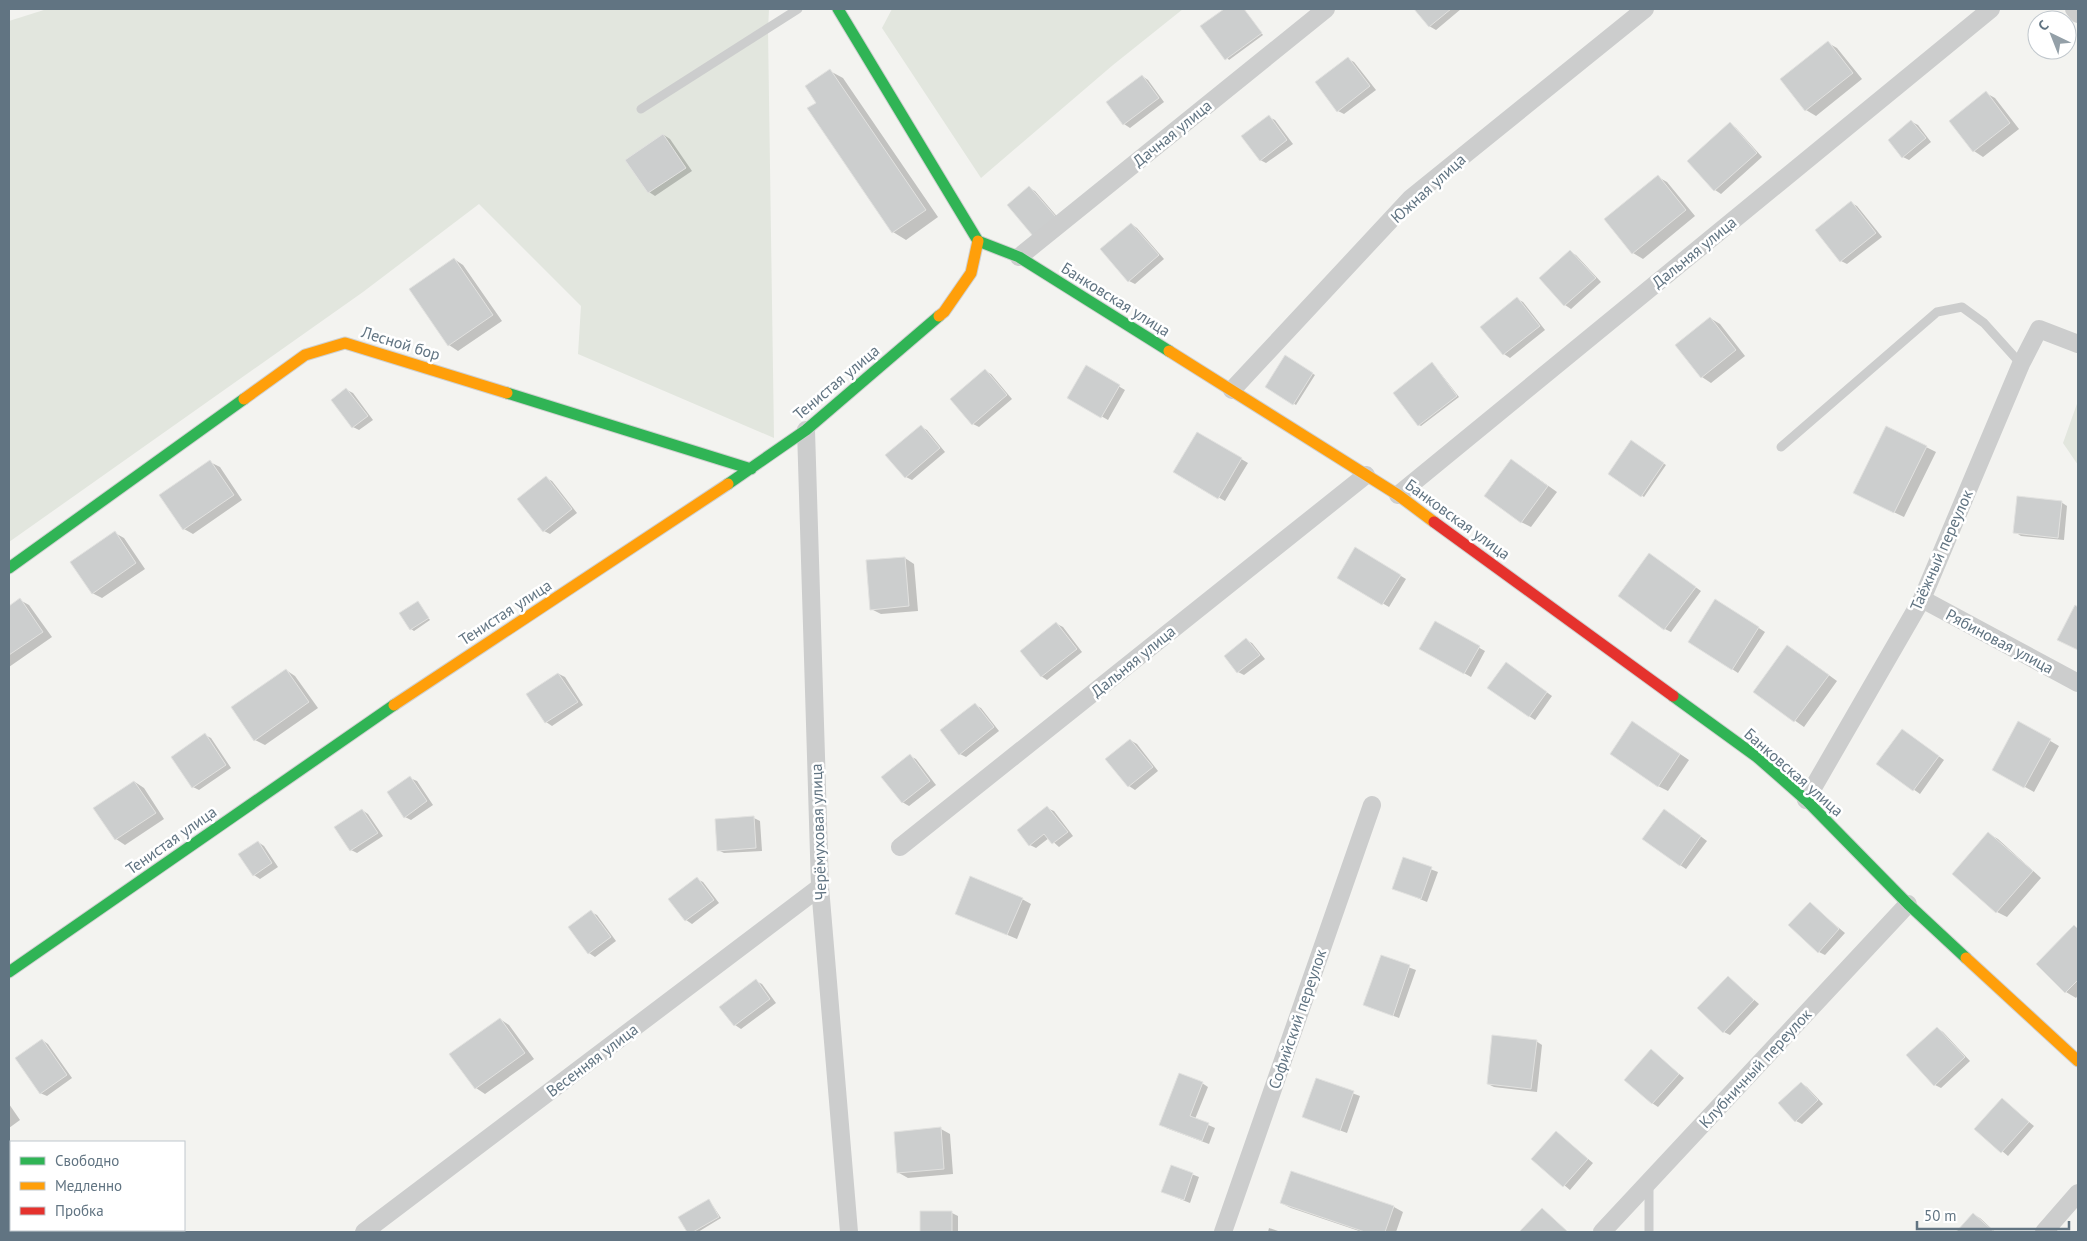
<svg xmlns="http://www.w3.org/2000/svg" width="2087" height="1241" font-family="'PT Sans',sans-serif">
<rect width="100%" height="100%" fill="#f3f3f0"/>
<!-- green -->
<path fill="#e2e6de" d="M47 9H769L768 30 774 438 578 354 581 306 479 204 363 292 9 542V21Z
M892 9H1183L1113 65 981 178 882 28Z
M2078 401V465L2063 443Z"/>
<!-- shadow -->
<path fill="#0003" d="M1226 9H1244L1263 35 1229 60 1202 26Z
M1415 9H1461L1436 30 1429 26Z
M1828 43 1837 48 1862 79 1816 116 1806 110 1782 80Z
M1348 59 1354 62 1376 90 1344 114 1338 111Z
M830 71 843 78 938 217 906 240 893 232 817 103Z
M1142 76 1148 80 1164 102 1130 128 1124 124Z
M1986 93 1995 98 2019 129 1983 157 1974 151Z
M1269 117 1275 120 1293 144 1266 163 1260 160Z
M1912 122 1918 125 1931 142 1909 160 1903 157Z
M1730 124 1736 128 1762 157 1721 194 1715 190Z
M664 135 670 139 692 171 655 196 649 192 627 160Z
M1658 177 1667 182 1695 216 1643 259 1633 253 1605 220Z
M1029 188 1035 191 1061 221 1008 205Z
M1851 203 1857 206 1882 237 1847 264 1841 261Z
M1131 224 1137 228 1164 259 1135 284 1129 281Z
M1570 252 1576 255 1601 282 1571 309 1565 305Z
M454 259 463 265 502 321 458 351 449 345Z
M1517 299 1523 302 1545 330 1510 358 1504 354Z
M1710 318 1720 324 1745 356 1711 383 1702 377Z
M1285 357 1315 375 1296 405 1267 387Z
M1434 365 1459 397 1421 426 1419 425Z
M1086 367 1125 390 1108 420 1068 397Z
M985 371 991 374 1012 399 979 427 973 424Z
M347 390 353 393 373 420 359 430 353 427Z
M921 427 927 430 945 452 912 480 906 477Z
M1886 427 1936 452 1904 517 1864 498Z
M1198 433 1248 463 1225 501 1175 472Z
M1631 442 1666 465 1644 497 1609 474Z
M1512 460 1557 492 1531 527 1521 522Z
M210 462 220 467 242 500 193 534 184 529Z
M546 478 552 481 577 513 550 534 544 531Z
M2061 502 2067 506 2064 540 2021 536 2015 532Z
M115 533 124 538 145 569 102 598 92 593Z
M1356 549 1406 579 1389 607 1339 578Z
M905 558 914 564 918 611 881 614 871 609Z
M1655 558 1701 591 1671 632 1665 629Z
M20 600 29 605 52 637 9 667V607Z
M418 603 430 620 414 631 411 629Z
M1722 604 1765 632 1738 673 1732 669Z
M1435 623 1485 651 1471 677 1421 649Z
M1057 624 1063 627 1082 652 1047 680 1041 676Z
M1246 640 1252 643 1265 659 1244 675 1238 672Z
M1797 652 1837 681 1804 727 1754 692Z
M1512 667 1552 696 1535 720 1529 716Z
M286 670 295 676 318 708 265 745 255 740Z
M559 674 565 677 583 705 552 726 546 722Z
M975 705 981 708 999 731 966 757 960 754Z
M1633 722 1689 760 1668 791 1658 786Z
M2019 723 2059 746 2034 792 1993 769Z
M1908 734 1944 760 1920 794 1878 764Z
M205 735 211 738 231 768 199 790 193 787Z
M1130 740 1137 744 1158 771 1135 790 1129 786 1107 759Z
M910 756 916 759 936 785 909 806 902 802Z
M410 778 417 781 433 805 411 820 405 817Z
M135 782 144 788 164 819 125 845 116 839Z
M1047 808 1054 811 1073 836 1059 847 1049 838 1036 848 1030 845Z
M362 810 368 814 383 836 357 853 351 850Z
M1671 814 1707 841 1686 869 1680 865Z
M754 818 760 821 762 851 724 853 718 850Z
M1989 834 1998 839 2041 878 2007 917 1997 912 1954 873Z
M258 842 264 846 278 867 260 879 254 875Z
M1404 859 1438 872 1427 902 1393 888Z
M697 879 703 882 719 903 692 924 686 920Z
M1022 899 1031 904 1017 939 956 913Z
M1810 904 1845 933 1825 955 1819 952Z
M591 912 597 915 616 941 595 957 589 953 570 927Z
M2074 927 2078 929V995L2076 998 2066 992 2038 964Z
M1381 957 1416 970 1399 1018 1365 1005Z
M1728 977 1759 1004 1730 1035 1724 1032Z
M756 981 762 984 776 1003 741 1029 735 1025Z
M500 1019 509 1025 534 1059 485 1094 476 1088Z
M1937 1028 1943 1032 1970 1061 1941 1088 1935 1085Z
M42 1040 48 1044 72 1078 47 1096 40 1093Z
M1536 1041 1542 1045 1537 1092 1494 1087 1488 1084Z
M1652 1051 1684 1078 1658 1107 1652 1103Z
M1317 1080 1360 1096 1347 1133 1304 1117Z
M1202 1083 1208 1087 1195 1119 1215 1128 1209 1144 1166 1128Z
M1801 1083 1807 1087 1823 1104 1802 1124 1796 1121Z
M2002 1100 2034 1126 2008 1156 1976 1129Z
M9 1104 20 1120 9 1128Z
M941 1129 950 1134 953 1174 908 1178 899 1173Z
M1556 1132 1593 1163 1570 1190 1533 1159Z
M1171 1166 1199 1177 1190 1203 1162 1192Z
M709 1200 721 1218 698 1232H688L680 1218Z
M1281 1203 1394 1207 1403 1212 1396 1232H1362L1291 1208Z
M921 1212 952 1213 958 1216V1232H921Z
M1974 1215 1980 1218 1995 1232H1958Z
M1269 1228 1281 1232H1268Z"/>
<!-- building -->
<path fill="#cccece" stroke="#e2e2e0" d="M1224 9H1244L1262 33 1225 60 1200 26Z
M1414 9H1451L1429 27Z
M1828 41 1853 73 1805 111 1780 79Z
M1348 57 1370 86 1337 112 1315 82Z
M830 69 926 210 892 233 807 108 816 103 805 86Z
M1142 75 1159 98 1123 125 1106 102Z
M1986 91 2010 123 1973 152 1949 121Z
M1269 115 1287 140 1260 161 1241 136Z
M1911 120 1926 138 1902 158 1888 140Z
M1730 122 1757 153 1714 191 1687 161Z
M663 134 686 168 648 193 625 160Z
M1658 175 1686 210 1632 254 1604 219Z
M1029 186 1056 217 1033 236 1007 205Z
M1851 201 1876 233 1840 262 1815 230Z
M1131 223 1159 255 1128 282 1100 249Z
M1570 250 1596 278 1564 306 1539 278Z
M454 258 493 315 448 346 409 289Z
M1517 297 1540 326 1503 355 1480 327Z
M1710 317 1736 350 1701 378 1675 345Z
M1285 355 1313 373 1293 405 1265 387Z
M1432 362 1457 396 1418 426 1393 393Z
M1086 365 1120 385 1101 418 1067 398Z
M985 369 1007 395 972 425 950 399Z
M346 388 368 416 352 428 331 400Z
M921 425 940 448 905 478 885 455Z
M1886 426 1927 446 1894 513 1853 493Z
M1197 432 1242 458 1218 499 1173 472Z
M1631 440 1664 463 1641 497 1608 474Z
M1511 459 1548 486 1521 523 1484 496Z
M210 460 234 495 183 530 159 495Z
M546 476 572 509 543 532 517 499Z
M2017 496 2062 501 2058 538 2013 533Z
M115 531 136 563 92 594 70 562Z
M1355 547 1401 575 1382 605 1337 578Z
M1649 553 1696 587 1664 630 1618 596Z
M905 557 909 606 870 610 866 560Z
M20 598 43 632 9 655V606Z
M1715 599 1759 627 1732 670 1688 642Z
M418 601 429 618 410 630 399 613Z
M2075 605 2078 607V650L2057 640Z
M1435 621 1480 646 1464 674 1419 649Z
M1056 622 1077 649 1041 677 1020 651Z
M1246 638 1260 655 1237 673 1224 656Z
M1787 645 1829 675 1794 722 1753 692Z
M1506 662 1547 692 1529 717 1487 688Z
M286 669 309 702 254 741 231 707Z
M558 673 578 702 545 723 526 694Z
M975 703 994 727 959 755 940 730Z
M1632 721 1680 754 1658 787 1610 754Z
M2018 721 2051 739 2024 788 1992 770Z
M1902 729 1939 756 1913 791 1876 764Z
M205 733 226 765 192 788 171 757Z
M1130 739 1153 767 1128 787 1105 759Z
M910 754 930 781 902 803 881 777Z
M410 776 427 801 404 818 387 792Z
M134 781 156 813 115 840 93 808Z
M1047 806 1068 832 1052 844 1044 834 1029 846 1017 830Z
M362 809 378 833 350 851 334 827Z
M1664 809 1701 836 1680 866 1642 839Z
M754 816 756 848 717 851 715 819Z
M1988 832 2033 871 1996 913 1952 874Z
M258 841 272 863 253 876 238 854Z
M1403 857 1432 867 1421 899 1392 889Z
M970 876 1023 898 1007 935 955 914Z
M697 877 714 900 685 921 668 899Z
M1810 902 1839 929 1818 953 1788 925Z
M591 910 611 937 588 954 568 927Z
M2074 925 2078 929V980L2065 993 2036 964Z
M1381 955 1410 965 1393 1016 1363 1005Z
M1728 976 1754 1000 1723 1033 1697 1008Z
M756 979 770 999 734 1026 719 1007Z
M500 1018 525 1053 475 1089 449 1054Z
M1937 1027 1965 1057 1934 1086 1906 1055Z
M1492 1035 1537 1040 1531 1089 1487 1084Z
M42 1039 67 1075 40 1094 15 1058Z
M1651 1049 1679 1074 1652 1104 1624 1080Z
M1179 1073 1203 1082 1190 1116 1209 1123 1202 1141 1159 1125Z
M1316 1078 1354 1091 1340 1131 1302 1117Z
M1801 1082 1818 1100 1795 1122 1778 1103Z
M2002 1098 2029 1122 2001 1153 1974 1129Z
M941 1127 944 1169 897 1173 894 1132Z
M1556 1131 1588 1159 1563 1187 1531 1159Z
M1171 1165 1193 1173 1184 1200 1161 1192Z
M1291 1171 1394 1206 1385 1232H1365L1280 1203Z
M709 1199 719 1217 693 1232H687L678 1217Z
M1542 1208 1568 1232H1519Z
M920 1211H952V1232H920Z
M1973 1213 1993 1231V1232H1956Z"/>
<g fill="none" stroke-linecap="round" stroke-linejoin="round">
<defs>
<path id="fast" d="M838 9 978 241 1019 257 1169 351
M507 393 751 469
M728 484 806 430 939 316
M9 568 244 399
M1673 696 1757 757 1806 800 1908 904 1966 958
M9 972 394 705"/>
<path id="slow" d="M939 316 944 312 971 273 978 241
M1169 351 1398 495 1434 522
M244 399 305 355 345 343 507 393
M394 705 728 484
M1966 958 2078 1061"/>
<path id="jam" d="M1434 522 1673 696"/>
</defs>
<!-- fast casing -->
<use href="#fast" stroke="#cfd0d0" stroke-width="13"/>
<!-- slow casing -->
<use href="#slow" stroke="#cfd0d0" stroke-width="13"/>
<!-- jam casing -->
<use href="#jam" stroke="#cfd0d0" stroke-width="13"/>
<!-- lane -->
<path stroke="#cccdcd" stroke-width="9" d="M641 109 798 9
M1781 447 1937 312 1962 307 1984 323 2021 364
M1649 1232V1183"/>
<!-- street -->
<path stroke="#cccdcd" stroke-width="18" d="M2074 9 2078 14
M1019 257 1326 9
M1232 390 1411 198 1645 9
M806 430 820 887 849 1232
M1398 495 1991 9
M1922 599 2078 683
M1806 800 1922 599 2021 364 2039 329 2078 344
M900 847 1366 475
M364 1232 820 887
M1223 1232 1372 805
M1602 1232 1908 904
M2044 1232 2078 1193"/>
<!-- fast -->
<use href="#fast" stroke="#30b455" stroke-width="11"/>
<!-- slow -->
<use href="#slow" stroke="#ff9f0a" stroke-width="11"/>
<!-- jam -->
<use href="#jam" stroke="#e5322d" stroke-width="11"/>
</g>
<g text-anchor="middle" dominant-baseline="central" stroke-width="5" stroke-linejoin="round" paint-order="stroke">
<!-- street labels -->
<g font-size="16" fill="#617482" stroke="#fff">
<text transform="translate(1172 133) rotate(-39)">Дачная улица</text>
<text transform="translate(1428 188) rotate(-42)">Южная улица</text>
<text transform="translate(1694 252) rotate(-39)">Дальняя улица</text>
<text transform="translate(1116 299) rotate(32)">Банковская улица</text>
<text transform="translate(401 343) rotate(17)">Лесной бор</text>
<text transform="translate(836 382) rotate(-40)">Тенистая улица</text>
<text transform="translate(1458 519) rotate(36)">Банковская улица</text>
<text transform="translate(1941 550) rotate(-66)">Таёжный переулок</text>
<text transform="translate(505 612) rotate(-33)">Тенистая улица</text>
<text transform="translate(2000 641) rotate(28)">Рябиновая улица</text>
<text transform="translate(1133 661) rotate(-39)">Дальняя улица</text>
<text transform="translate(1794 772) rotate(41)">Банковская улица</text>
<text transform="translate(818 832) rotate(-92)">Черёмуховая улица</text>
<text transform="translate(171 840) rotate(-35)">Тенистая улица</text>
<text transform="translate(1297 1019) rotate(-71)">Софийский переулок</text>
<text transform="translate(592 1060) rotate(-37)">Весенняя улица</text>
<text transform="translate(1755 1068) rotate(-47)">Клубничный переулок</text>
</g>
</g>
<!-- border -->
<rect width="2087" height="1241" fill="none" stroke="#617482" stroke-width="20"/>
<!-- legend -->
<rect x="10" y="1141" width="175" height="90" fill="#ffffff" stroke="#c0c7cd"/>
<rect x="20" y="1157" width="25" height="8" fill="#30b455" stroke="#c0c7cd"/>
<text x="55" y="1166" font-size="15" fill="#617482">Свободно</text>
<rect x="20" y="1182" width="25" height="8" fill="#ff9f0a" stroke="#c0c7cd"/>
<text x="55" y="1191" font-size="15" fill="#617482">Медленно</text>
<rect x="20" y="1207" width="25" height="8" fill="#e5322d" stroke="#c0c7cd"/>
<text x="55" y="1216" font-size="15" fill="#617482">Пробка</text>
<!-- north arrow -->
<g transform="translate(2052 35) rotate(317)"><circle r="24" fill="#ffffff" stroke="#c0c7cd"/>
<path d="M0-4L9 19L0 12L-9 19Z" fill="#94a0a8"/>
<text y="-8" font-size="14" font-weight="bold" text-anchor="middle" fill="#617482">С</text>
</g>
<!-- scale -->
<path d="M1917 1221v8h152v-8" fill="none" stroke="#617482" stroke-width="2.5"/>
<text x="1924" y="1221" font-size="15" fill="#617482" stroke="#ffffff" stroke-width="4" paint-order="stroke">50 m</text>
</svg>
